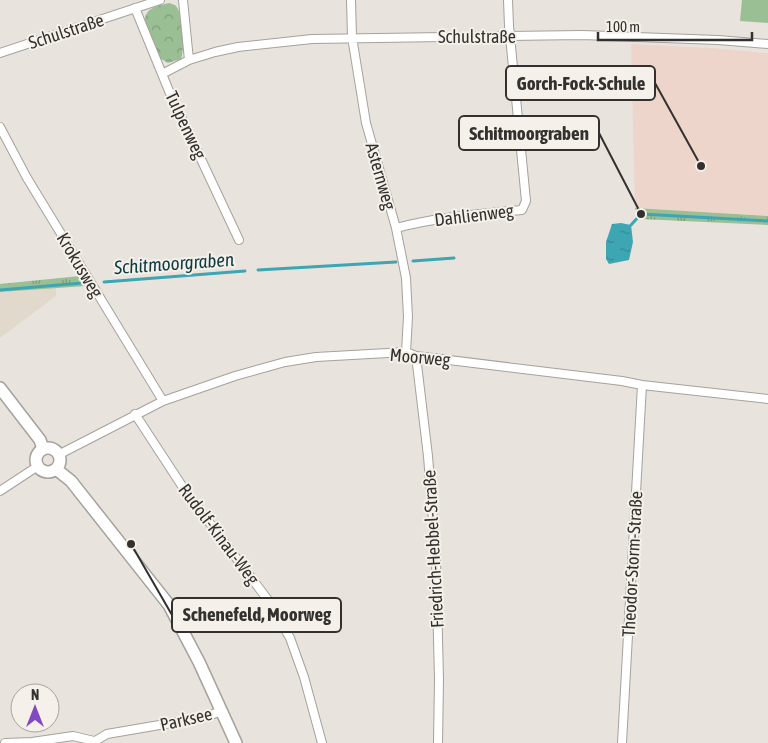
<svg xmlns="http://www.w3.org/2000/svg" width="768" height="743" font-family="'Asap Condensed',sans-serif">
<defs>
<pattern id="grass-tufts" width="24" height="20" patternUnits="userSpaceOnUse" patternTransform="scale(1.25)"><rect width="24" height="20" fill="#9bbf95"/><path d="M3 7l-1-3M5 7V3M7 7l1-3M15 17l-1-3M17 17v-4M19 17l1-3" fill="none" stroke="#7f9c7a"/></pattern>
<pattern id="park-crowns" width="20" height="18" patternUnits="userSpaceOnUse" patternTransform="scale(1.25)"><rect width="20" height="18" fill="#9bbf95"/><path d="M2 6a3 3 0 1 1 6 0M12 15a3 3 0 1 1 6 0" fill="none" stroke="#7f9c7a"/></pattern>
<pattern id="water-ripples" width="26" height="14" patternUnits="userSpaceOnUse" patternTransform="scale(1.25)"><rect width="26" height="14" fill="#3ea6b2"/><path d="M2 4q2-2 4 0t4 0M15 11q2-2 4 0t4 0" fill="none" stroke="#358891"/></pattern>
</defs>
<rect width="100%" height="100%" fill="#e8e4dd"/>
<!-- built -->
<path fill="#e1d9cc" d="M56 287V296L0 338V292Z"/>
<!-- education -->
<path fill="#edd5cb" d="M631 44 710 48 768 53V216L635 208Z"/>
<!-- grass -->
<path fill="url(#grass-tufts)" d="M635 208 768 216V225L640 219Z
M80 276 86 286 0 292V284Z"/>
<!-- park -->
<path fill="url(#park-crowns)" d="M169 3C171 4 174 4 176 6 183 13 185 52 181 59L168 63 158 57 145 24C143 8 157 6 169 3Z"/>
<!-- garden -->
<path fill="#9bbf95" d="M742 0H768V23L740 21Z"/>
<!-- water -->
<path fill="url(#water-ripples)" d="M621 223 631 225 633 242 629 260 609 264 606 259V242L612 224Z"/>
<g fill="none" stroke-linecap="round" stroke-linejoin="round">
<!-- stream -->
<path stroke="#3ea6b2" stroke-width="3" d="M631 225 641 214 768 221
M413 261 454 258
M258 270 396 262
M104 282 245 271
M0 290 82 283"/>
<defs>
<path id="street" d="M183 0 189 60
M351 0 352 37 366 123 396 228 406 278 408 317 406 352
M135 8 169 91 239 240
M0 53 160 0
M162 74 189 60 215 52 238 47 312 39 582 35 718 40 768 44
M0 127 27 178 163 401
M396 228C437 217 479 214 522 210L526 201 509 26 508 0
M416 356 428 456 436 559 439 679 438 743
M135 414 184 489 268 600 290 638 304 677 322 743
M58 455 163 401 235 376 285 362 316 357 406 352 416 356 622 381 642 385 768 399
M0 491 38 466
M5 743 32 742 73 736 94 741
M92 743 107 734 206 717 221 711
M622 743 642 385"/>
<path id="secondary" d="M0 388 40 440 43 449
M36 460a12 12 0 1 1 24 0a12 12 0 1 1-24 0Z
M56 469 71 481 169 605 199 662 236 743"/>
</defs>
<!-- street casing -->
<use href="#street" stroke="#a5a19b" stroke-width="10"/>
<!-- secondary casing -->
<use href="#secondary" stroke="#a5a19b" stroke-width="14"/>
<!-- street -->
<use href="#street" stroke="#fff" stroke-width="8"/>
<!-- secondary -->
<use href="#secondary" stroke="#fff" stroke-width="11"/>
</g>
<g text-anchor="middle" dominant-baseline="central" stroke-width="4" stroke-linejoin="round" paint-order="stroke">
<!-- street labels -->
<g font-size="18" fill="#33312f" stroke="#f5f1ea">
<text transform="translate(66 31) rotate(-18)">Schulstraße</text>
<text x="477" y="36">Schulstraße</text>
<text transform="translate(186 125) rotate(65)">Tulpenweg</text>
<text transform="translate(381 176) rotate(74)">Asternweg</text>
<text transform="translate(474 215) rotate(-7)">Dahlienweg</text>
<text transform="translate(80 265) rotate(59)">Krokusweg</text>
<text transform="translate(420 357) rotate(5)">Moorweg</text>
<text transform="translate(219 534) rotate(53)">Rudolf-Kinau-Weg</text>
<text transform="translate(433 549) rotate(-93)">Friedrich-Hebbel-Straße</text>
<text transform="translate(632 564) rotate(-87)">Theodor-Storm-Straße</text>
<text transform="translate(186 719) rotate(-13)">Parksee</text>
</g>
<!-- water labels -->
<g font-size="19" font-style="italic" fill="#0c3c42" stroke="#f5f1ea">
<text transform="translate(174 263) rotate(-4)">Schitmoorgraben</text>
</g>
</g>
<!-- callouts -->
<path fill="none" stroke="#33312f" stroke-width="2" d="M701 166L655 83M641 214L599 133M131 544L172 615"/>
<g fill="#33312f" stroke="#f5f1ea" stroke-width="2">
<circle cx="701" cy="166" r="5"/>
<circle cx="641" cy="214" r="5"/>
<circle cx="131" cy="544" r="5"/>
</g>
<g fill="#f5f1ea" stroke="#33312f" stroke-width="2">
<rect x="506" y="66" width="149" height="34" rx="5"/>
<rect x="459" y="116" width="140" height="34" rx="5"/>
<rect x="172" y="598" width="169" height="34" rx="5"/>
</g>
<g font-size="19" text-anchor="middle" font-weight="bold" fill="#33312f">
<text x="581" y="90">Gorch-Fock-Schule</text>
<text x="529" y="140">Schitmoorgraben</text>
<text x="257" y="621">Schenefeld, Moorweg</text>
</g>
<!-- north arrow -->
<g transform="translate(35 708)"><circle r="24" fill="#f5f1ea" stroke="#a7a49f"/>
<path d="M0-4L9 19L0 12L-9 19Z" fill="#824ac1"/>
<text y="-8" font-size="14" font-weight="bold" text-anchor="middle" fill="#33312f">N</text>
</g>
<!-- scale -->
<path d="M598 32v8h154v-8" fill="none" stroke="#33312f" stroke-width="2.5"/>
<text x="606" y="32" font-size="15" fill="#33312f" stroke="#f5f1ea" stroke-width="4" paint-order="stroke">100 m</text>
</svg>
